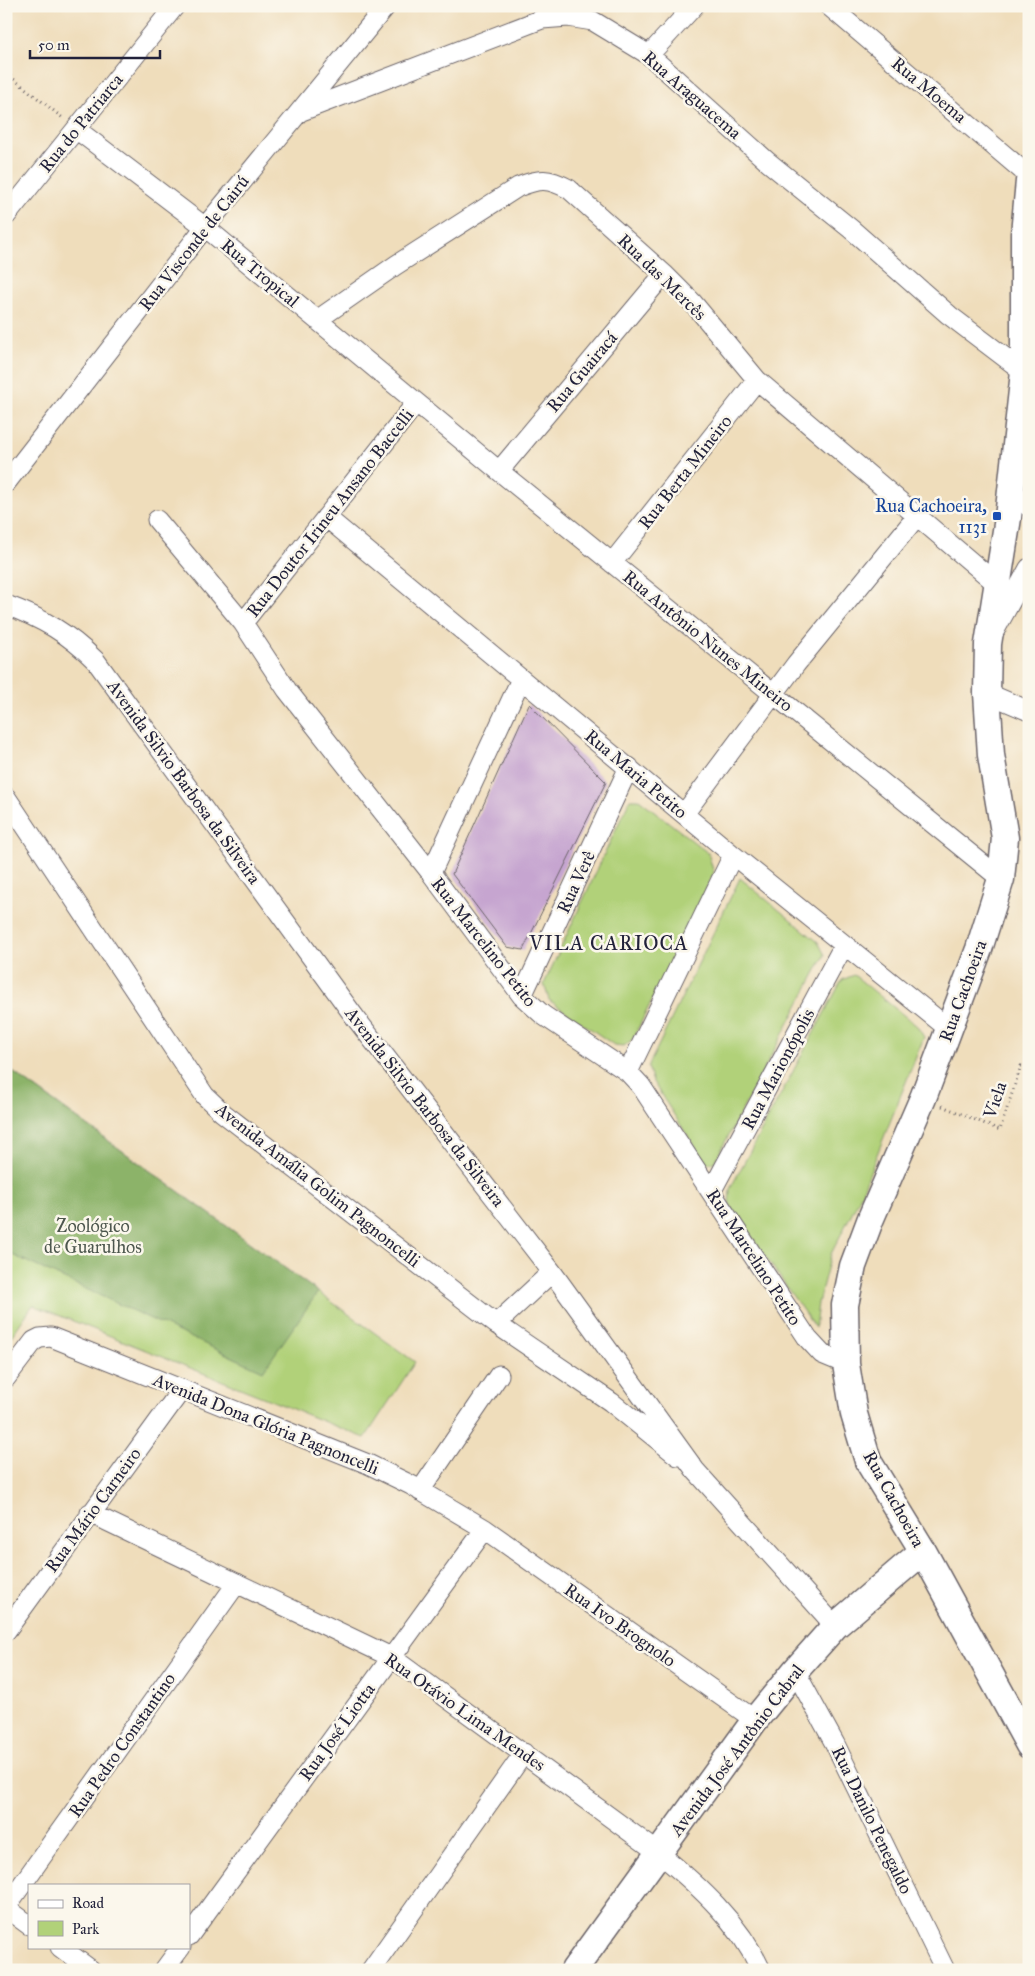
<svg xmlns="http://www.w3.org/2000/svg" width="1035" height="1976" font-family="'IM FELL Great Primer',serif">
<rect width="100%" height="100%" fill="#fbf7ec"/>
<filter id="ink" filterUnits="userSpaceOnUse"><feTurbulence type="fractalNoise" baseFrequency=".02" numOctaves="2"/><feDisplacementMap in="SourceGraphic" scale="10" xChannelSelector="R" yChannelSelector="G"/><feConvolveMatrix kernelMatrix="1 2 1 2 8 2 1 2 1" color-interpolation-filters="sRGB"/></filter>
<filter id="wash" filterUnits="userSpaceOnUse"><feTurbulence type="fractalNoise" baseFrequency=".0096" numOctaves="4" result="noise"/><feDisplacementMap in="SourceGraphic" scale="20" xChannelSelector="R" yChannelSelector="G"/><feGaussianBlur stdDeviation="1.12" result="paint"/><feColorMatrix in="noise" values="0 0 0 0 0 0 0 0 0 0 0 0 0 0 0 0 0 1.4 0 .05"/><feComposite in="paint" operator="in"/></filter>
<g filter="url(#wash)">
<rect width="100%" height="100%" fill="#efddbb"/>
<!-- green -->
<path fill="#b1d179" stroke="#6a7a5a" d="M630 799H639L708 853 714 873 633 1039 624 1046 614 1045 549 1000 544 984Z
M740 878 818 942 825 955 714 1163H705L653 1082 648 1067Z
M854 975 917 1026 924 1037 860 1197 831 1254 818 1303 815 1328 729 1204 730 1189 842 980Z
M6 1067 415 1362 365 1438 33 1305 6 1344Z"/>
<!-- forest -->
<path fill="#8cb369" stroke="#576a52" d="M6 1067 318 1292 263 1371 6 1252Z"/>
<g id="blocks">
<!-- building -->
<path fill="#c6a5d0" d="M529 704 606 782 523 950 507 947 452 874Z"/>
</g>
</g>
<g filter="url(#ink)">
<use href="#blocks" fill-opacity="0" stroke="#6a6368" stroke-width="1"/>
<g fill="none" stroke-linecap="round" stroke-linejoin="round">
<defs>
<path id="street" d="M829 6 1029 176
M649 55 694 6
M302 111 542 19 568 17 593 21 649 55 768 162 851 229 949 315 1024 372
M76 129 205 227 499 471 1001 879
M6 216 175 6
M317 320 396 265 518 187C540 178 548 178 569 189L664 274 693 303 757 380 997 584
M499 471 664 274
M6 483 205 227 386 6
M1012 490 1029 507
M326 517 733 855 949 1029
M157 520 243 623 287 690 431 873 522 996 543 1015 628 1072 641 1086 808 1339 822 1354 846 1364
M612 563 757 380
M6 605C42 618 69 634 96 661L354 1016 552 1272 695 1470 835 1626
M243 623 416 403
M994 632 1029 568
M987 693 1029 711
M6 797 205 1096 223 1113 496 1324 611 1402 678 1456
M684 814 796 664 917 516
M431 873 521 679
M522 996 629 767
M628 1072 733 855
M711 1192 844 945
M496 1324 552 1272
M6 1378 34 1341 40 1338 51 1337 368 1464 411 1485 485 1529 755 1720
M420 1491 499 1375
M90 1513 391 1657 659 1853C699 1886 739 1922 761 1970
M6 1631 182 1389
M795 1671 835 1744 945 1970
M6 1907 237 1583
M6 1908 29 1925
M189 1936 485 1529
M60 1947 91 1970
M164 1970 181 1947
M371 1970 524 1753"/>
<path id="secondary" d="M1029 181 1024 234V372L1008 518 988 644 987 693 991 755 1005 838 1001 879 979 949 923 1098 871 1218 853 1266 845 1305 846 1364 854 1414 868 1461 923 1551 1029 1745
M574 1970 755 1720 795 1671 835 1626 923 1551"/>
</defs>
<!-- street casing -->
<use href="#street" stroke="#6a6368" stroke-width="21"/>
<!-- secondary casing -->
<use href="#secondary" stroke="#6a6368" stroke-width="29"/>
<!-- path -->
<path stroke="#6a6368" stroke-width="3" stroke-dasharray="1 4" stroke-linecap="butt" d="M6 73 64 119
M942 1106 1000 1130 1021 1066 1029 1068"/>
<!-- street -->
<use href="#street" stroke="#fff" stroke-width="19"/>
<!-- secondary -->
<use href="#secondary" stroke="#fff" stroke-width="26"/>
</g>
</g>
<!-- markers -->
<rect fill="#1a4fb4" stroke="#fbf7ec" stroke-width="2" x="992" y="511" width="10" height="10" rx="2.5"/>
<g text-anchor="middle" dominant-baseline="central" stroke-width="5" stroke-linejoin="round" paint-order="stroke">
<!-- street labels -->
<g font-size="18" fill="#22223b" stroke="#fbf7ec">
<text transform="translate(929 90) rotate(40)">Rua Moema</text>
<text transform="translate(692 95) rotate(41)">Rua Araguacema</text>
<text transform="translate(81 123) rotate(-51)">Rua do Patriarca</text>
<text transform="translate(194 243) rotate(-52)">Rua Visconde de Cairú</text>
<text transform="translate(260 273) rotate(40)">Rua Tropical</text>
<text transform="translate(662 277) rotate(44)">Rua das Mercês</text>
<text transform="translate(582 372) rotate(-50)">Rua Guairacá</text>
<text transform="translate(685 472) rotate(-52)">Rua Berta Mineiro</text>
<text transform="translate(330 513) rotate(-52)">Rua Doutor Irineu Ansano Baccelli</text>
<text transform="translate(708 641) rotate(39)">Rua Antônio Nunes Mineiro</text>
<text transform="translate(636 774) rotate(40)">Rua Maria Petito</text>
<text transform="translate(184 782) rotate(54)">Avenida Silvio Barbosa da Silveira</text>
<text transform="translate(576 882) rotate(-65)">Rua Verê</text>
<text transform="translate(484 942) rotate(52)">Rua Marcelino Petito</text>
<text transform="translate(963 991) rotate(-70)">Rua Cachoeira</text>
<text transform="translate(778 1069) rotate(-62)">Rua Marionópolis</text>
<text transform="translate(995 1100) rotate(-71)">Viela</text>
<text transform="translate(425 1107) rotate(52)">Avenida Silvio Barbosa da Silveira</text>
<text transform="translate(318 1185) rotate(38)">Avenida Amália Golim Pagnoncelli</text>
<text transform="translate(754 1257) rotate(57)">Rua Marcelino Petito</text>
<text transform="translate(266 1424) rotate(22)">Avenida Dona Glória Pagnoncelli</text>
<text transform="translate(894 1499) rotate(61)">Rua Cachoeira</text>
<text transform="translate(93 1510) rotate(-54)">Rua Mário Carneiro</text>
<text transform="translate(620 1625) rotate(35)">Rua Ivo Brognolo</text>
<text transform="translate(465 1712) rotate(35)">Rua Otávio Lima Mendes</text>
<text transform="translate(337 1732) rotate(-54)">Rua José Liotta</text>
<text transform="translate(122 1745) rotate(-55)">Rua Pedro Constantino</text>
<text transform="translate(737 1750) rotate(-53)">Avenida José Antônio Cabral</text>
<text transform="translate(872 1820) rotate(64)">Rua Danilo Penegaldo</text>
</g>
<!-- transit labels -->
<g font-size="18" fill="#164399" stroke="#fbf7ec" text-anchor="end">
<text x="987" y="506">Rua Cachoeira,<tspan x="987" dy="21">1131</tspan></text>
</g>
<!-- park labels -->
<g font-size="18" fill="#4d574e" stroke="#fbf7ec">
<text x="93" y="1226">Zoológico<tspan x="93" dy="21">de Guarulhos</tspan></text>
</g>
<!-- quarter labels -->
<g font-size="20" letter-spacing="1" fill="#22223b" stroke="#fbf7ec">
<text x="609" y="943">VILA CARIOCA</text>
</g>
</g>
<!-- margin -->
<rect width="1035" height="1976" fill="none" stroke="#fbf7ec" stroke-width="25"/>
<!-- legend -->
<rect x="28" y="1884" width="162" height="65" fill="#fbf7ec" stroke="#a4a2a5"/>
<rect x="38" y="1900" width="25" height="8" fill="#ffffff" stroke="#a4a2a5"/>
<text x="72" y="1908" font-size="15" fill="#22223b">Road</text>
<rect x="38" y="1921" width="25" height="15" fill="#b1d179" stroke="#a4a2a5"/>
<text x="72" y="1934" font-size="15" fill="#22223b">Park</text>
<!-- scale -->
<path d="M30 50v8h130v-8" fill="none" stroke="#22223b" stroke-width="2.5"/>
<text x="38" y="50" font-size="15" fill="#22223b" stroke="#fbf7ec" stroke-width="4" paint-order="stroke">50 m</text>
</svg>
